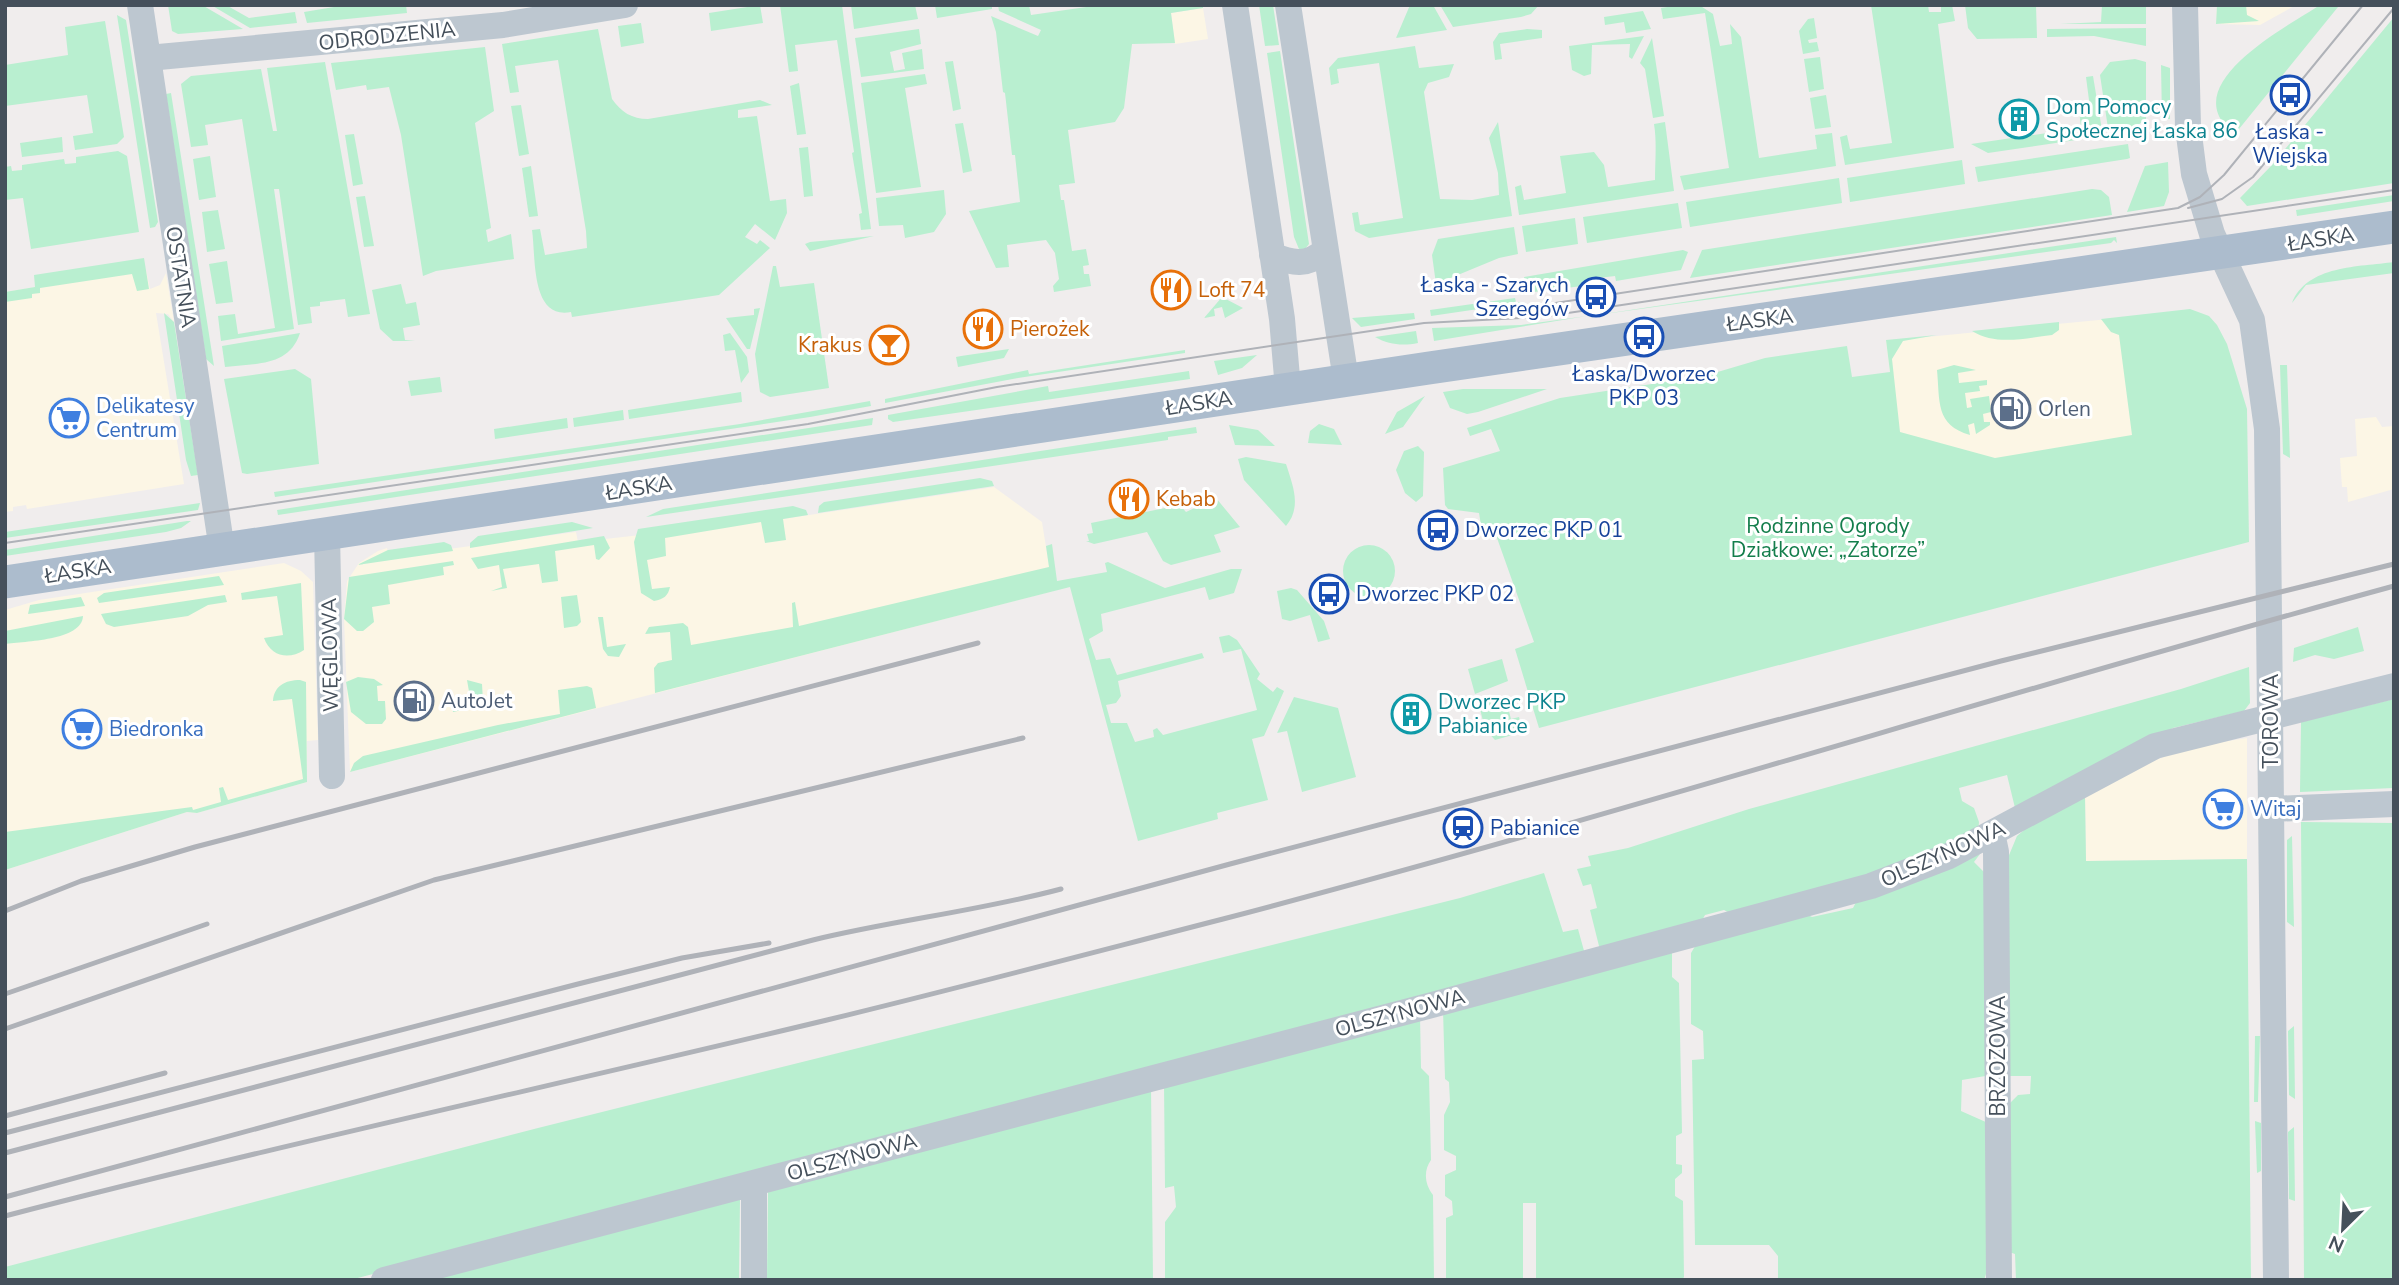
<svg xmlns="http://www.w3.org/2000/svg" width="2399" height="1285" font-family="'Nunito Sans',sans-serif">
<rect width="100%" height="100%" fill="#f0eded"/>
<!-- commercial -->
<path fill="#fcf6e5" d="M2217 5H2296L2260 25 2216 24Z
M1203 8 1208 39 1175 44 1171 13Z
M146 270 150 289 160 285 166 273 174 322 168 314 156 313 184 484 27 509 26 505 13 507V511L5 512V292Z
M2119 318 2135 436 2009 467 1891 440 1890 372 1886 341Z
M2376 417 2382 427 2394 426V489L2348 502 2347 487H2342L2340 458 2357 456 2355 419Z
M994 487 1042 522 1053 591 350 772 344 619 347 581 359 563 378 551 387 548 389 557 576 532 578 542 783 519Z
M284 563 301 571 313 582 318 740 307 741V782L197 813 187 812 5 870V610L39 600Z
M2247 738V859L2086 861 2085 795 2141 764 2162 758 2167 751Z"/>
<!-- green -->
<path fill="#b9efd0" d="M168 5H202L243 29 178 34 172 31Z
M211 5H226L249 18 295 12 297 23 250 28Z
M346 5H406L407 13 307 23 304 12Z
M760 5 763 23 711 31 709 13Z
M780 5H842L871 229 861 230 859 214 862 213 852 153 854 152 837 40 795 45 798 71 789 72Z
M851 5H915L918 19 854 29Z
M935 5H992V9L937 18Z
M998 5H1029L1031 15 1100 5H1203V8L1171 13 1175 43 1132 44 1124 108 1115 122 1068 130 1075 183 1059 185 1061 200H1064L1072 251 1086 249 1089 265 1083 266 1084 274H1089L1091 286 1054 292 1053 286 1059 279 1055 253 1046 240 1007 245 1009 267 996 268 969 211 1020 202 1015 155H1012L1005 93 1003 92 996 32 991 16 1038 36 1041 30 999 11Z
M1259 5H1273L1279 45 1265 46Z
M1410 5H1433L1447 30 1396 38Z
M1440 5H1539L1531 14 1521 17 1453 27Z
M1680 5H1699L1713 14 1720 46 1732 44 1730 24 1741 37 1759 158 1817 149 1815 135 1832 133 1836 166 1684 190 1680 176 1729 168 1705 13 1663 19 1661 8Z
M1871 5H1928L1929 12H1941V5H1952L1955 21 1938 24 1954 148 1845 165 1840 137 1847 135 1850 149 1892 143Z
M1965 5H2036L2037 38 1977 39 1968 28Z
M2102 5H2146V24H2060L2101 22Z
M2217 5H2246L2247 15 2259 21 2216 24Z
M2320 5 2338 7 2239 129 2224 124C2187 78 2290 25 2320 5Z
M1643 11 1651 29 1626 33 1624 22 1605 25 1604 17Z
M117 15 126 20 158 222 155 227 150 228Z
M2394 17V183L2247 206 2240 198 2272 165Z
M1814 18 1817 38 1808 40 1809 43 1817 42 1819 51 1803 54 1799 31 1808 19Z
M105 21 124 137 117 144 75 150 73 136 93 133 87 95 5 106V65L68 55 65 27Z
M641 23 644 43 621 47 618 26Z
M2146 28V46L2094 36 2047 37V29Z
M598 29 612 99C621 112 632 119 648 119L760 100 772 105 738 110V118L757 116 770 201 786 199 787 213 775 240 755 224 745 237 757 244 760 240 770 248 719 295 572 317 571 312C530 320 536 256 532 230L540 229 545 255 587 248 586 231 558 60 515 66 519 92 510 93 502 44Z
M919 29 921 44 890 52 894 71 905 69 902 53 922 49 924 69 861 77 855 38Z
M1527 29 1542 30V38L1500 44 1502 59 1495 60 1493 42 1499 33Z
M1644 36 1632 59 1629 57 1630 44 1592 45 1591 74 1584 76 1572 70 1569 46Z
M1652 38 1664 116 1653 118 1645 69 1640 63Z
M1415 46 1419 68 1454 64 1449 77 1428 83 1424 92 1440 199 1472 200 1499 195 1498 173 1489 138 1498 122 1512 216 1369 238 1355 231 1352 213 1358 212 1360 225 1403 218 1379 63 1337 69 1339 83 1331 85 1329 68 1338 58Z
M485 47 494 111 475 123 491 228 486 230 488 242 511 234 514 259 436 271 423 276 401 135 389 87 367 90 366 85 336 90 331 63Z
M1280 51 1309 244 1301 254 1294 237 1267 53Z
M1820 57 1824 89 1809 92 1804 59Z
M2135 59 2146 62V119L2130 131 2109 135 2100 75 2110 62Z
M953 61 961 109 953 111 945 62Z
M325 62 370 314 348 317 345 299 320 302V306L310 307 312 323 298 325 279 189H274L294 329 221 341 218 316 235 314 238 334 275 328 242 119 205 125 208 145 191 147 181 84 191 76 261 69 273 131H277L267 68Z
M2161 65 2170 68V119H2162Z
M925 74 927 84 905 88 921 187 876 193 861 83Z
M2093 76 2103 136 1988 153 1971 144 2081 128 2079 110 2090 108 2086 77Z
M799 83 806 134 797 135 790 86Z
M171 93 214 366 206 359 166 94Z
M1826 95 1831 127 1815 129 1810 98Z
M521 105 529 154 519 156 511 106Z
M1665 122 1674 191 1519 215 1515 187 1521 185 1524 200 1566 193 1560 156 1594 152 1604 165 1608 187 1655 180C1655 161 1657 143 1654 124Z
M963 123 972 171 963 173 955 124Z
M354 134 363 184 353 186 345 135Z
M62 137 63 152 22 157 20 143Z
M2128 144 2130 158 2127 159 1978 182 1975 167Z
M808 147 813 196 804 197 799 148Z
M118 151 127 156 139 232 31 249 23 198 5 200V167L11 166 12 171 22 170V165L64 159 65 164 76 163V157Z
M210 156 216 197 199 200 193 159Z
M1962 160 1965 184 1850 202 1847 178Z
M2168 162 2169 192 2164 206 2127 212 2145 166Z
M531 166 538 216 529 217 522 168Z
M1839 178 1842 203 1690 227 1686 202Z
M2092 189 2101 190 2109 197 2112 215 1690 278 1702 250Z
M944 190 946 214 934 232 905 238 903 225 879 226 876 198Z
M2394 195V201L2297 216 2296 210Z
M365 196 374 246 364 247 356 197Z
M1678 203 1682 228 1587 243 1583 217Z
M218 210 225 249 207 252 202 212Z
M1575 218 1578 244 1526 252 1522 226Z
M1514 227 1518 254 1499 258 1436 284 1432 255 1438 239Z
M874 236 810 251 805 244 810 242Z
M2116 237 2117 243 2114 240 2111 243 1590 316Z
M1683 250 1688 252 1681 270 1616 281 1615 276 1590 279V285L1526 293 1524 277Z
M144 258 149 289 137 291 132 274 40 288V293L32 294V298L5 302V292L35 287 34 275Z
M227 261 233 302 216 304 209 264Z
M2394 262V273L2306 285 2292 303C2307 265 2359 267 2394 262Z
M773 266H776L780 287 814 283 829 388 770 397 760 392 755 354Z
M401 284 406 304 416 302 420 325 403 328 405 340 415 341H393L380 329 372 290Z
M1222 297 1243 308 1225 318 1222 307 1214 309 1215 316 1204 318Z
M1515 298 1516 302H1526L1431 316 1430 310Z
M760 308 750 349H747L726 318 754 315V309Z
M2190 309 2209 316 2217 325 2227 344 2247 409 2249 542 1539 728 1515 649 1534 642 1497 538 1481 525 1479 513 1448 509 1445 505 1443 468 1500 451 1491 429 1470 436 1467 428 1560 398 1704 376 1765 358 1847 346 1852 377 1890 372 1886 340 1937 335 1903 341 1892 359 1900 432 1995 458 2132 435 2119 335 2111 332 2101 319Z
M164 313 174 322 198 475 191 476 186 460Z
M1414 313 1415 319 1361 327 1352 318Z
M1587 316 1434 341 1432 328 1521 325Z
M2059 322V330L2052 335C2025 338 1996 346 1972 331Z
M1416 331 1418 343C1403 346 1389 345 1375 337Z
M300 333C289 367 256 363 225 367L222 346Z
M730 333 747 357 749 372 741 383 735 350 725 351 723 335Z
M1009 349 1004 358 958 367 956 357 961 356Z
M1185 350V353L1018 378 885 403V399L1028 370 1029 374Z
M1257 355 1242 368 1218 375 1214 361Z
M1954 365 1976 370 1958 373 1959 383 1987 380V385L1979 386 1980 391 1965 393 1967 408 1972 407 1970 399 1989 396 1991 412 1983 414 1984 422H1990V425L1976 434 1974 423 1968 425 1970 435C1935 425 1940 401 1937 370Z
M2280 365H2287L2290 458 2283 454Z
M295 369 311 379 319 464 247 474 242 473 224 379Z
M1189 371 1190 379 893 422 888 419V415L1048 386 1049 392Z
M440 377 442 392 411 396 408 381Z
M1463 389H1547L1478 412 1467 414 1450 408 1443 392Z
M741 392 742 402 629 419 628 410Z
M1425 396 1403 427 1385 434 1397 412Z
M870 401 871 406 810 417 275 497 274 492 740 424Z
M623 410 624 420 574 427 573 418Z
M567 418 568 428 495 439 494 429Z
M873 418 872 425 278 515 277 510Z
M1319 424 1334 429 1342 445 1308 443 1310 431Z
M1229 425 1258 430 1275 446 1235 445Z
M1196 427 1197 433 1168 437V440L646 517 663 509Z
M1418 446 1424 452 1423 496 1416 502 1405 493 1396 470 1404 451Z
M1246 457 1286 464C1293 486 1302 507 1286 526L1244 480 1238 459Z
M980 478 992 481 994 486 818 513 819 506 824 502Z
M1216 498 1240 527 1214 535 1221 552 1171 565 1163 561 1147 532 1094 544 1086 541H1089L1087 534 1093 533 1091 523 1180 505 1186 512Z
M200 503 198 510 5 538V532Z
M793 506 806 510 808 515 783 519 786 540 765 543 761 522 665 538 666 556 647 560 652 589 670 587C668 596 664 599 654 601L641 593 634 542 638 529Z
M187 521H191L181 528 166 532 5 556V550Z
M572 522 593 528 470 548V543L478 536Z
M604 536 610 548 599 560 596 559 594 545 555 551 558 581 542 583 539 564 503 569 507 588 491 591 502 587 499 565 478 569 471 558Z
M444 542 451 545 453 551 357 565 388 550Z
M1052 544 1057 581 1107 572 1105 563 1108 562 1165 588 1231 569H1242L1234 593 1209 600 1205 587 1101 614 1103 631 1089 639 1096 660 1110 658 1117 675 1202 653 1204 658 1118 681 1121 696 1116 703 1106 705 1111 723H1127L1135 742 1154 737 1153 730 1157 728 1163 735 1257 710 1241 649 1223 653 1219 637 1229 635 1237 640 1260 674 1257 679 1273 692 1277 687 1284 691 1264 736 1252 739 1268 800 1217 813 1218 819 1138 841 1070 587 655 693 654 668 658 663 672 660 670 632 645 634 649 627 683 623 688 627 691 645 793 627 792 603 795 602 799 626 1049 567 1046 546Z
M1343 571a26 26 0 1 1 52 0a26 26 0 1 1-52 0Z
M453 561 454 565 443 567 444 575 388 585 390 604 372 607 374 622 363 631H357L344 619 349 577Z
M219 576 224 585 99 603 97 598 104 593Z
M301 583 304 650C289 660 271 657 264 638L283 635 277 596 242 600 241 593Z
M1291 588 1297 590 1324 621 1330 639 1318 642 1310 615 1290 621 1282 619 1277 591Z
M225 595 227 602 208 605 188 616 114 627 106 624 101 614Z
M577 595 581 622 577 626 564 628 561 597Z
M81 597 85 606 28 614 30 605Z
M83 616C82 641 25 641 5 644V631Z
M603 617 607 647 626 644 619 657 608 656 603 649 598 617Z
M2358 627 2364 651 2334 659 2315 655 2293 662 2294 648Z
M1502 659 1508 681 1475 694 1468 669Z
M2249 667 2250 703 2244 711 2173 728 2016 812 2007 775 1959 788 1962 801 1974 808 1979 822 1978 833 1917 861 1735 916 1724 910 1705 915 1699 926 1601 954 1590 910 1597 908 1591 884 1583 886 1577 869 1591 866 1588 856 1628 848 1749 809 2181 689Z
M358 677 374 679 383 685 377 686 378 701H385L386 719 382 724H366L351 712 346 682Z
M300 680 306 682 307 782 197 813 187 812 5 870V832L192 807 193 810 221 802 219 788 223 787 228 800 303 779 292 699 273 701C274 686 285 680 300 680Z
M467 680 482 684 483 701 476 707 453 712 452 706 471 703Z
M587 686 592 688 596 708 350 772 354 763 363 756 498 725 560 714 558 690Z
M1505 696 1511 719 1519 717 1523 732 1495 740 1485 729 1479 705Z
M1294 697 1338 708 1356 777 1302 792 1287 731 1277 733Z
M2394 699V788L2300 792 2301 722Z
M2085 795 2086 861 2247 859 2251 1280H2016L2015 1254 2009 1252 2007 1106 2018 1095 2030 1094 2031 1076H2007L2002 872 2017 836 2036 820Z
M2301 822 2394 823V1280H2304Z
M2292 836 2294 927 2287 922V840Z
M1980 854 1974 862 1987 875 1990 972 1984 974 1991 1075 1962 1080 1961 1111 1988 1123V1268L1984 1280H1778V1256L1769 1245H1695L1692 1060 1704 1059 1703 1031 1691 1024V953L1697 943 1804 913 1812 917 1853 908 1856 902Z
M1544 873 1563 932 1578 929 1586 958 350 1280H5V1267L538 1128 1460 898Z
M1672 948V977L1679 983 1682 1133 1676 1136V1164L1682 1165V1173L1675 1179V1196L1683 1201 1684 1277 1682 1280H1536V1203H1523V1280H1446V1218L1453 1215 1452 1201 1445 1196V1175L1456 1170V1156L1444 1150V1115L1450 1102 1449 1082 1445 1079 1443 1010Z
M1420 1016 1421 1068 1429 1076 1431 1160C1423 1171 1425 1185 1433 1195L1434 1280H1165V1222L1176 1207 1174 1186 1165 1188 1164 1083Z
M2294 1026 2295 1099 2289 1095 2288 1031Z
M2255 1036H2260L2258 1102H2254Z
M1151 1086 1153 1280H767L768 1192Z
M2255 1121 2261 1123V1171L2257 1173Z
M2294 1127 2295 1201 2289 1199 2288 1132Z
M740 1199 739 1280H427Z"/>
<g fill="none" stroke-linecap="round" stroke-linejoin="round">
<!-- minor -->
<path stroke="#bdc7d0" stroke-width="26" d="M140 5 222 550
M1235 5 1282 319 1288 389
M1288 5 1346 380
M2185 5 2188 127 2194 174 2212 234 2252 320 2267 429 2276 1280
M148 58 503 25 625 5
M1272 255C1293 264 1307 266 1325 251
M327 534 332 776
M2271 809 2394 804
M1992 833 1996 852 1999 1280
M384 1280 1432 1005 1871 886 1949 856 2155 746 2394 686
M754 1280V1183"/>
<!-- major -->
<path stroke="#acbccd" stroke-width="33" d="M5 582 1429 368 2394 227"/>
<!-- tram -->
<path stroke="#afb2b8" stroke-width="2" d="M2188 208 2222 199 2253 177 2394 8
M1503 311 2178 208 2200 197 2224 175 2363 5
M5 543 808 424 997 387 1424 323 1541 317 2394 190"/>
<!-- rail -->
<path stroke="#afb2b8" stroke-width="5" d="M5 911 81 881 195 847 978 643
M5 994 207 924
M5 1029 434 880 1023 738
M5 1116 165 1073
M5 1133 578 984 682 958 769 943
M5 1153 813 940C895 920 979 911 1061 889
M5 1197 1230 864 2001 661 2394 564
M5 1216C278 1145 553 1086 827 1020 959 988 1091 953 1223 919 1616 816 2002 693 2394 586"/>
</g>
<!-- icons -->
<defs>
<symbol id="bus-ring" viewBox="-11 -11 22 22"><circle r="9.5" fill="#fff" stroke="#1a4fb4" stroke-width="1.5"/><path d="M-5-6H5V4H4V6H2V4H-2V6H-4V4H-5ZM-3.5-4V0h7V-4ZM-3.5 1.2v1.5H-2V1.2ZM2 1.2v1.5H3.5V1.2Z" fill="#1a4fb4"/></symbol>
<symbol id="building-ring" viewBox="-11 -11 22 22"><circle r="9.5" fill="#fff" stroke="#0f9aa8" stroke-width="1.5"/><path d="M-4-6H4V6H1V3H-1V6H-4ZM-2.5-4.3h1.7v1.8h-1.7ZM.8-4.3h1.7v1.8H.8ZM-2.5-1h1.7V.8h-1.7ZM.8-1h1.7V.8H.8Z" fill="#0f9aa8"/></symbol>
<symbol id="restaurant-ring" viewBox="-11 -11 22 22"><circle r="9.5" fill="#fff" stroke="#e8710a" stroke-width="1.5"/><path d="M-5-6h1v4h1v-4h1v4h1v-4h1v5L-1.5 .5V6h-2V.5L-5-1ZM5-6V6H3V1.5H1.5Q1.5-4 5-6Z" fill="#e8710a"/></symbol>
<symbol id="bar-ring" viewBox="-11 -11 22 22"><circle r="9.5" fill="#fff" stroke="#e8710a" stroke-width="1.5"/><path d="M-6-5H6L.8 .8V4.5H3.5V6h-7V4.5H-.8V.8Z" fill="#e8710a"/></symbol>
<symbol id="fuel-ring" viewBox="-11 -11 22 22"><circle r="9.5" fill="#fff" stroke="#5c6f8a" stroke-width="1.5"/><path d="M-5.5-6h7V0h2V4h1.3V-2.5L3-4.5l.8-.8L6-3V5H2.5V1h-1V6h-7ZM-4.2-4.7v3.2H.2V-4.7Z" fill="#5c6f8a"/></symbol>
<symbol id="supermarket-ring" viewBox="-11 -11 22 22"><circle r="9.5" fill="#fff" stroke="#3f7fe0" stroke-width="1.5"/><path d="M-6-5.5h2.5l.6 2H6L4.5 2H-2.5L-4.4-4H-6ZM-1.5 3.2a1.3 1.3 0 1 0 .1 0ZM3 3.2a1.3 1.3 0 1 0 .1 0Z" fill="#3f7fe0"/></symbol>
<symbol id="station-ring" viewBox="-11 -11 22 22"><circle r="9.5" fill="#fff" stroke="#1a4fb4" stroke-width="1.5"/><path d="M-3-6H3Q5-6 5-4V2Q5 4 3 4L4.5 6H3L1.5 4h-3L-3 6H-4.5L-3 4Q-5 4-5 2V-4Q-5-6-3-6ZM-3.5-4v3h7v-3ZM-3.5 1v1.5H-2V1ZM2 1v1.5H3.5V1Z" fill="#1a4fb4"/></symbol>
</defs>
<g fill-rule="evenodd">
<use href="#bus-ring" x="2268" y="73" width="44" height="44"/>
<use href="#building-ring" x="1997" y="97" width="44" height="44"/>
<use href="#restaurant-ring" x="1149" y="268" width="44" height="44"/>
<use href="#bus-ring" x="1574" y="275" width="44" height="44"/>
<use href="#restaurant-ring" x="961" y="307" width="44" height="44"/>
<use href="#bus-ring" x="1622" y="315" width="44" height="44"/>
<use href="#bar-ring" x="867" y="323" width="44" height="44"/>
<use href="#fuel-ring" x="1989" y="387" width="44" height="44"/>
<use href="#supermarket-ring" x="47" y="396" width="44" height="44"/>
<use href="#restaurant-ring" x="1107" y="477" width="44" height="44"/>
<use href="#bus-ring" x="1416" y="508" width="44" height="44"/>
<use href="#bus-ring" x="1307" y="572" width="44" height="44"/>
<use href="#fuel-ring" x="392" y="679" width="44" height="44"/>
<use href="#building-ring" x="1389" y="692" width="44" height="44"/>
<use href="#supermarket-ring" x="60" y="707" width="44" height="44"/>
<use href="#supermarket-ring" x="2201" y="787" width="44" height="44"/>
<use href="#station-ring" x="1441" y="806" width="44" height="44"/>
</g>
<g text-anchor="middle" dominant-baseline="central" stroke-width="6" stroke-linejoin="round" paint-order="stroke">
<!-- street labels -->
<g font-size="21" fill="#45505b" stroke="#fff">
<text transform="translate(387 36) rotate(-6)">ODRODZENIA</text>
<text transform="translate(2321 239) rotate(-9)">ŁASKA</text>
<text transform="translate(181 277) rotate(81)">OSTATNIA</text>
<text transform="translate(1760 320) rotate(-8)">ŁASKA</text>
<text transform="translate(1199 403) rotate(-9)">ŁASKA</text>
<text transform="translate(639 488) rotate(-9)">ŁASKA</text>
<text transform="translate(78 571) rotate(-9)">ŁASKA</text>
<text transform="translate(330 655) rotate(-91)">WĘGLOWA</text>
<text transform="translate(2271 721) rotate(-90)">TOROWA</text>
<text transform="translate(1943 854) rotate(-24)">OLSZYNOWA</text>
<text transform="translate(1400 1013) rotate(-15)">OLSZYNOWA</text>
<text transform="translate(1998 1056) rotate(-90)">BRZOZOWA</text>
<text transform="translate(852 1157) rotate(-15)">OLSZYNOWA</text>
</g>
<!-- culture labels -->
<g font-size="21" fill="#0d838f" stroke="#fff" text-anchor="start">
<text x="2046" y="107">Dom Pomocy<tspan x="2046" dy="24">Społecznej Łaska 86</tspan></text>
<text x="1438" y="702">Dworzec PKP<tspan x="1438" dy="24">Pabianice</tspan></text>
</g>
<!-- transit labels -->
<g font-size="21" fill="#164399" stroke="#fff" text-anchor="start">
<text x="2290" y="132" text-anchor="middle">Łaska -<tspan x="2290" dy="24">Wiejska</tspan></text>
<text x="1569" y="285" text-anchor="end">Łaska - Szarych<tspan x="1569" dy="24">Szeregów</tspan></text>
<text x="1644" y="374" text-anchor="middle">Łaska/Dworzec<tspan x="1644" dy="24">PKP 03</tspan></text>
<text x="1465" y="530">Dworzec PKP 01</text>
<text x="1356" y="594">Dworzec PKP 02</text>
<text x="1490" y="828">Pabianice</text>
</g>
<!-- food labels -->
<g font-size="21" fill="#c56008" stroke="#fff" text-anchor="start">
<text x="1198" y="290">Loft 74</text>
<text x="1010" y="329">Pierożek</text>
<text x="862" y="345" text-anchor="end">Krakus</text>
<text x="1156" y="499">Kebab</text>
</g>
<!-- shop labels -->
<g font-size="21" fill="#366cbe" stroke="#fff" text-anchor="start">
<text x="96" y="406">Delikatesy<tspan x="96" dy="24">Centrum</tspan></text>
<text x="109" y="729">Biedronka</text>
<text x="2250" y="809">Witaj</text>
</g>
<!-- service labels -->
<g font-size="21" fill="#4e5e75" stroke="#fff" text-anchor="start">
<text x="2038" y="409">Orlen</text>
<text x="441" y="701">AutoJet</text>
</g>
<!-- park labels -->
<g font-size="21" fill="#147e4c" stroke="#fff">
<text x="1828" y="526">Rodzinne Ogrody<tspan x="1828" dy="24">Działkowe: „Zatorze”</tspan></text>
</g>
</g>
<!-- border -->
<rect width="2399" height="1285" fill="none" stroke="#45505b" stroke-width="14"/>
<!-- north arrow -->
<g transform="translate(2343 1229) rotate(204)" stroke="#ffffff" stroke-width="5" paint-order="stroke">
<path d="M0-5L12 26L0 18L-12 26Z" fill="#45505b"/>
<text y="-10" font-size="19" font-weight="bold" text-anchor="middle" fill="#45505b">N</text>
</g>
</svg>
